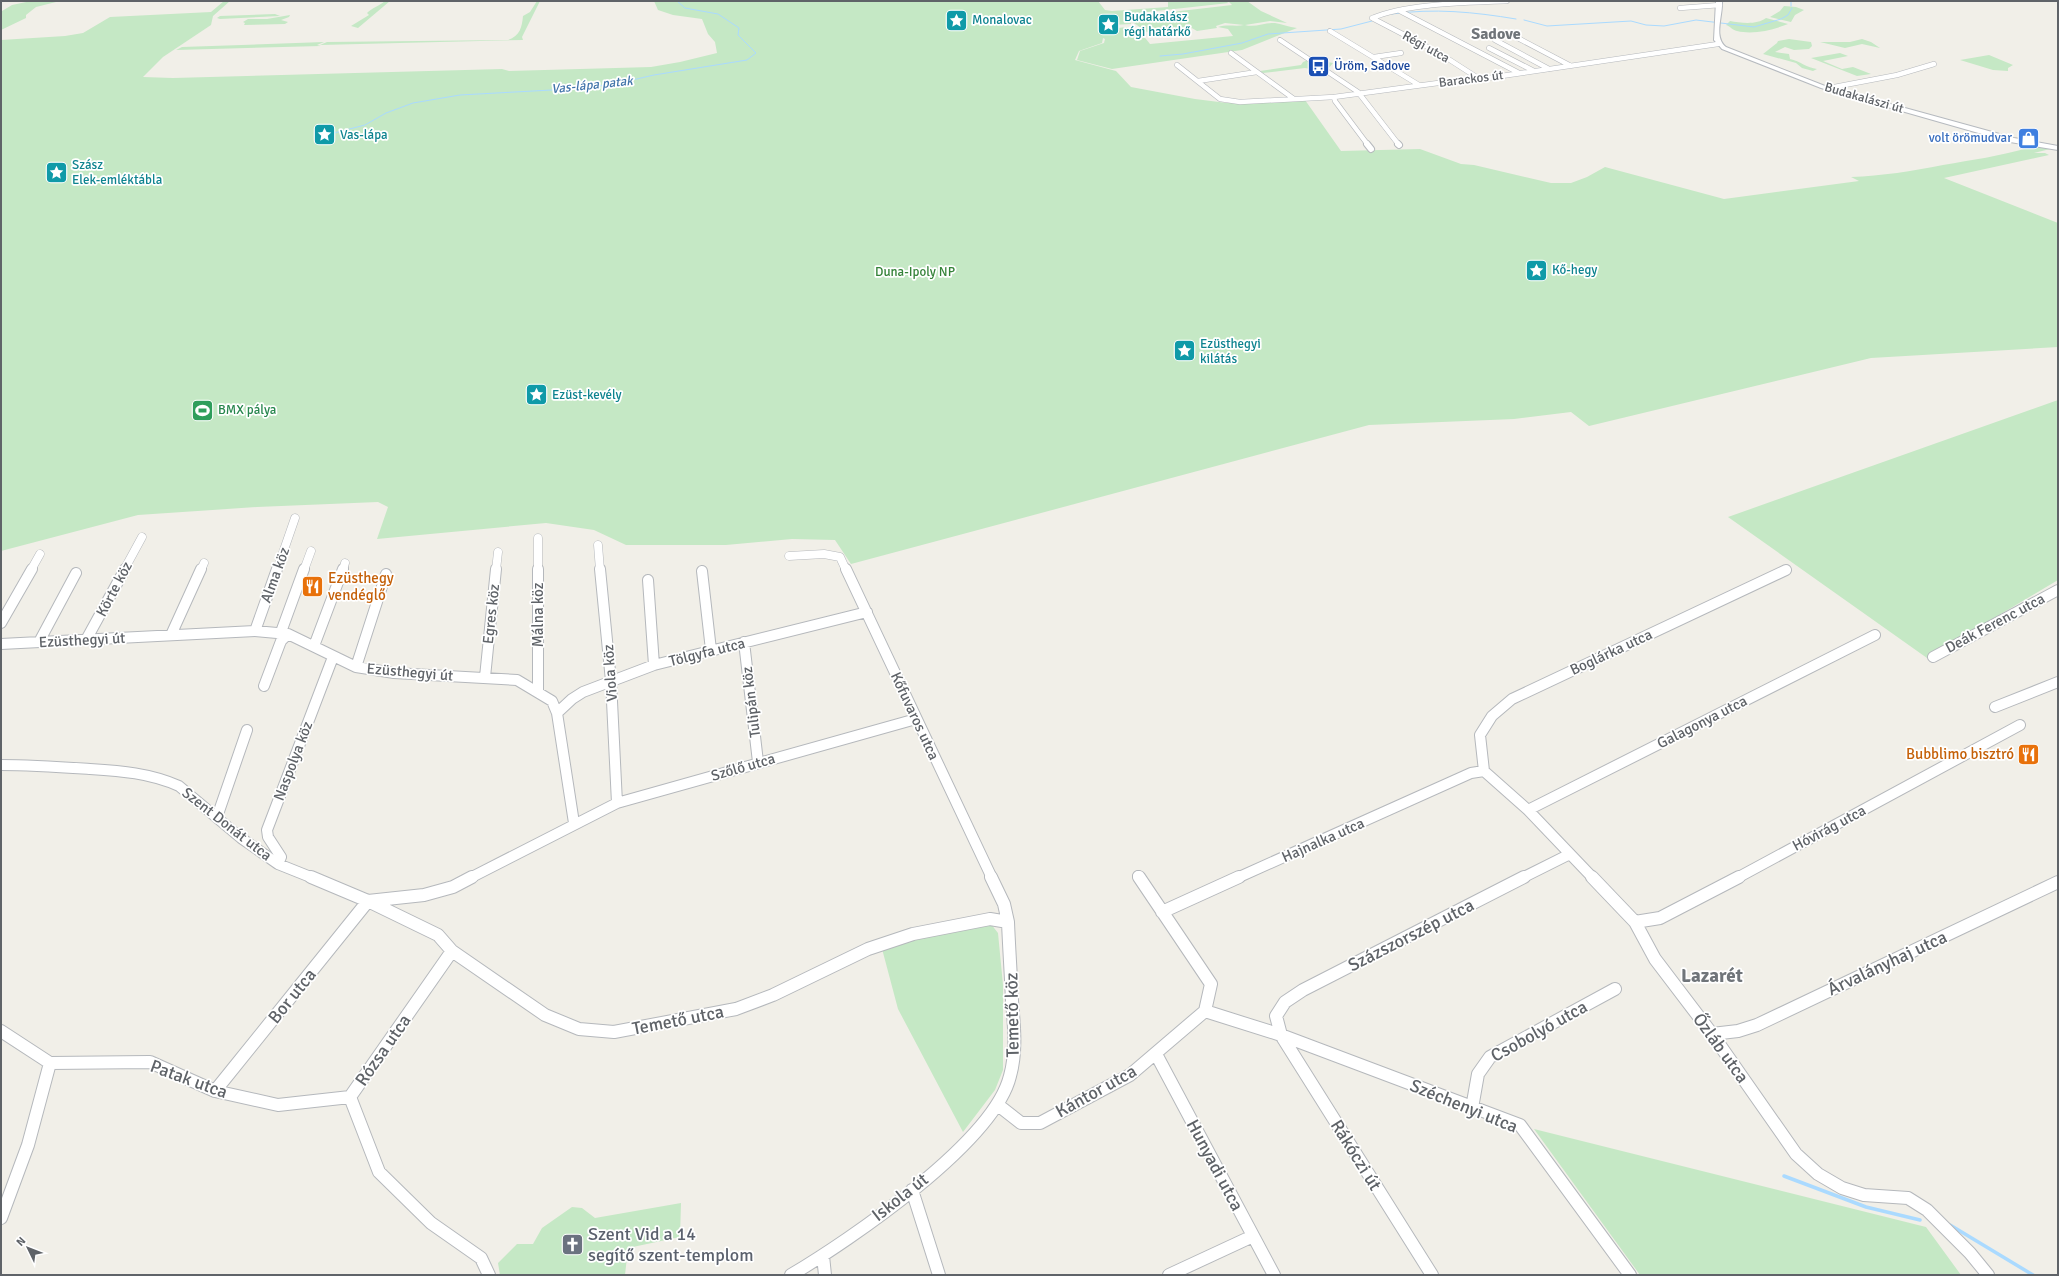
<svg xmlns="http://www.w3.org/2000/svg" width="2059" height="1276" font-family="Signika,sans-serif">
<rect width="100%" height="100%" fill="#f1efe8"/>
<!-- green -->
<path fill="#c5e8c5" d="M31 1H60L36 7 26 15V18L1 30 2 11 12 5Z
M224 1H230L213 16 211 25 163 57 143 77 173 78 502 69 509 71 651 67 680 62 717 53 715 42 708 34 702 19 673 15 658 10 654 1H1098L1105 10 1112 11 1168 7V1H1224L1229 3 1138 13 1129 16 1132 19 1130 20 1131 24 1112 25 1108 30C1130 25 1136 25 1150 44L1233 36 1228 29 1218 27C1227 24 1236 27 1244 25L1225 23 1216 26 1217 28 1197 31 1190 27 1147 32 1131 21 1137 16 1232 5 1228 1H1247L1261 11 1287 23 1270 21 1245 25C1256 28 1264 22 1275 23 1281 24 1289 27 1297 28L1242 50 1112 69 1077 60 1080 51 1104 43 1105 39 1103 38 1102 43 1079 51 1075 60 1116 71 1131 87 1195 99 1227 103H1265L1305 100 1341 151 1420 149 1461 164 1474 165 1551 183H1571L1587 177 1605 167 1724 199 1859 181 1851 177C1882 176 1912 171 1943 165 1972 160 2000 156 2028 148L2018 143 2050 149 2034 153H2045L2049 155 1944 178 2058 223V347L1871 358 1589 426 1571 412 1514 419 1369 425 851 564 835 540 792 539 726 545H626L594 530 546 523 377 539 388 507 378 502 257 507 138 515 1 551V40L65 36 83 33 110 17 211 12Z
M385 1H390L358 28 351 26 369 15 367 13C372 8 379 6 385 1Z
M537 1H540L522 37 523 40 320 45 327 42 508 40C520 36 522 27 523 16L530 12Z
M1784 6 1796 7 1804 10 1795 15 1791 22 1770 17 1780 11Z
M275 14 280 16 220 19 217 18 220 16Z
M290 15 289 17 281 20 288 22 285 24 244 25 245 23 243 22 248 19H267Z
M1766 18 1788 24C1773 30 1753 35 1737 31 1732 30 1730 26 1726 25L1730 21C1741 23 1757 25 1766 18Z
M1789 39 1811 42 1812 46 1809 49 1794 50 1785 47 1775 52 1789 54 1790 59C1800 61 1807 68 1817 69L1813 71 1802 68 1796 63 1763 54 1777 43 1778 41Z
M1862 39 1871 42 1880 48 1862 44 1845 48 1820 42H1850Z
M324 42 317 45 321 46 176 50 182 47Z
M1840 53 1848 56 1823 61 1842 69 1853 67 1871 74 1857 76 1811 58Z
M1989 55 2013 65 2008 68V71L1993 70 1960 60Z
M1311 59 1333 63 1328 69 1315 70 1305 68 1263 73 1260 71 1301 65 1303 62Z
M2058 400V580L1927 658 1728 517Z
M987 919 998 933 1003 985V1070L995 1090 963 1132 898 1009 881 945Z
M1534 1129 1926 1227 1961 1275H1640Z
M681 1203 680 1237 628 1248 625 1275H500L498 1263 517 1244H533L542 1228 572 1207 582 1208 595 1218Z"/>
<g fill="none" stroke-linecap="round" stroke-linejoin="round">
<!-- stream-far1 -->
<path stroke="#aadaff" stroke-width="1" d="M1791 1V6
M1392 14C1434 8 1474 12 1516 19
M1524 20 1547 26 1631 21 1646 25 1664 26 1696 20 1754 27 1781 19 1788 15 1792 8
M1160 56 1183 54 1242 43 1268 34 1341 29 1372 21
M330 134 365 125 386 113 413 103 460 95 570 89 615 84 654 75 747 60 756 53 738 35 739 28 718 14 685 8 677 1"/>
<!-- stream -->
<path stroke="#aadaff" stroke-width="3.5" d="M1784 1176 1866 1207 1920 1220
M1950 1225 2033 1275"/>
<defs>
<path id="street-far4" d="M1680 8 1720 5
M1400 11 1519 73
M1372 18C1408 3 1467 3 1507 1
M1372 18 1439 53 1478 78
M1330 31 1419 85
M1512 35 1571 66
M1280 40 1358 92 1399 145
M1495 40 1549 69
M1489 48 1534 71
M1231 53 1294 99
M1374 57 1401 53
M1177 65 1220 99 1240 102 1334 97 1468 79 1488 78 1718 44
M1198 81 1257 72
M1829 88 1897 75 1934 64
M1334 97 1335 101 1368 145"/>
<path id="street-far3" d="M1367 144 1371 149
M1398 144 1399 145"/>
<path id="street-far2" d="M538 538V570
M598 545 600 570
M789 556 824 554 840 557 846 570
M31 570 40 554
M124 570 142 537
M201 570 204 563
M277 570 295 518
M304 570 311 551
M343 570 345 563
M496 570 498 552"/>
<path id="street-far1" d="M538 569V692
M600 569 611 681 617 803
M846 569 992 878
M702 571 711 650
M648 580 654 665
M1 623 32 569
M255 631 277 569
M281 632 304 569
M171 635 201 569
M86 640 125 569
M39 642 76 573
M744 642 758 762
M1 644 255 631 288 634 356 667 394 673 517 680 552 701 557 713 574 823
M314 646 343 569
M1933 657 2058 590
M356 667 386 574
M485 677 496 569
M264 686 281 641 288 634
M1995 707 2058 682
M557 713 572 699 583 692 654 665 867 612
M1 765C31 765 60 767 90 769 121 771 150 773 179 786L241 838 278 864 313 878
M1484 771 1528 810 1593 878
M1484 771 1480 735 1492 716 1512 699 1786 570
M1528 810 1875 635
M217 817 247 730
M278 864 281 857 268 837 267 830 333 657
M1138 876 1140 878
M470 878 617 803 916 719
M1237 878 1471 773 1484 771
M1522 878 1570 854
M1737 878 2020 725"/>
<path id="street" d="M311 877 368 901 424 895 453 887 472 877
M1139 877 1211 984 1205 1011
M1592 877 1635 922 1655 959 1712 1034 1796 1154 1818 1174 1842 1188 1864 1195 1908 1198 1927 1210 1970 1253 1988 1275
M368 901 438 935 452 951 545 1015 579 1029 614 1032 736 1009 773 995 868 949 913 934 990 919 1008 922
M1162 912 1239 877
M1635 922 1660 918 1739 877
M452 951 350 1097 379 1172 431 1223 481 1258 489 1275
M1205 1011 1281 1035 1520 1125 1630 1275
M1 1031 50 1063
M1712 1034 1738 1031 1757 1025 2058 882
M1156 1054 1274 1275
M50 1063 150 1062 215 1091 278 1105 350 1097
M215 1091 368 901
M998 1105 1021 1123H1040L1130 1075 1205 1011
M1472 1108 1478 1074 1490 1057 1615 989
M912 1190 939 1275
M1 1218 28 1145 50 1063
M823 1256 825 1275
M791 1275C850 1240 994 1142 1010 1076 1017 1051 1014 1026 1012 1001 1011 975 1009 948 1008 922L1004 904 991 877
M1169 1275 1253 1236
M1432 1275 1281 1035 1276 1016 1285 1002 1303 990 1524 877"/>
<path id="secondary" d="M1716 1H1722C1723 16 1713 37 1726 47L1825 86 2014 138 2058 146V150L2010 142 1821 88 1722 49 1714 40Z"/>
</defs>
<!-- street-far4 casing -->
<use href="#street-far4" stroke="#b5b8bc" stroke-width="5.5"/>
<!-- street-far3 casing -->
<use href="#street-far3" stroke="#b5b8bc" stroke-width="8"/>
<!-- street-far2 casing -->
<use href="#street-far2" stroke="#b5b8bc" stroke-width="9"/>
<!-- street-far1 casing -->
<use href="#street-far1" stroke="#b5b8bc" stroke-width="12"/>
<!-- street casing -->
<use href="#street" stroke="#b5b8bc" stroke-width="14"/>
<!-- secondary casing -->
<use href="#secondary" stroke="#b6babf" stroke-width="2"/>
<!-- street-far4 -->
<use href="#street-far4" stroke="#fff" stroke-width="4.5"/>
<!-- street-far3 -->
<use href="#street-far3" stroke="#fff" stroke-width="6"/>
<!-- street-far2 -->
<use href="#street-far2" stroke="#fff" stroke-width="8"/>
<!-- street-far1 -->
<use href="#street-far1" stroke="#fff" stroke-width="10"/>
<!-- street -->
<use href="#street" stroke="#fff" stroke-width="12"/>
<!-- secondary -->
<use href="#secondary" fill="#fff" fill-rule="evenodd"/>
</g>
<!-- icons -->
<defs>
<symbol id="sight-square" viewBox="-11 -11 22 22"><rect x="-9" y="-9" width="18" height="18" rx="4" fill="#0f9aa8" stroke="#fff"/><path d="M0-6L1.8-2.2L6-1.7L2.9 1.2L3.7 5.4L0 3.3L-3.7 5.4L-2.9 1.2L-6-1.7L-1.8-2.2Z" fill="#fff"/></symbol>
<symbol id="bus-square" viewBox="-11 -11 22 22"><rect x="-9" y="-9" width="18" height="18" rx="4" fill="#1a4fb4" stroke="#fff"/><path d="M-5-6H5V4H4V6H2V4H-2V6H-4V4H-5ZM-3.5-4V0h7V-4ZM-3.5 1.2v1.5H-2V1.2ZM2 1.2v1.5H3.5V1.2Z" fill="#fff"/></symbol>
<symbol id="shop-square" viewBox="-11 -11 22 22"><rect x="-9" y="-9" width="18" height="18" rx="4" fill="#3f7fe0" stroke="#fff"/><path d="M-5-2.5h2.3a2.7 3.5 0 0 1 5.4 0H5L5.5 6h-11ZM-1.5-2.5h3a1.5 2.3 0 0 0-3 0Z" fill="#fff"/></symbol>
<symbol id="stadium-square" viewBox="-11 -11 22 22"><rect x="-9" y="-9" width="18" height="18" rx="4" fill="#2e9e5b" stroke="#fff"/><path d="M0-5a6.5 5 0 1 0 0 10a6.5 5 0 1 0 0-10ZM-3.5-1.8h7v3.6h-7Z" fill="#fff"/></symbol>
<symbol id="restaurant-square" viewBox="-11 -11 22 22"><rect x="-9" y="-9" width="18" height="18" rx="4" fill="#e8710a" stroke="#fff"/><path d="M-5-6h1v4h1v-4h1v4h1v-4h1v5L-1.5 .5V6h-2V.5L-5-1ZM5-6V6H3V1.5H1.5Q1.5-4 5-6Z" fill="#fff"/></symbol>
<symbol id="church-square" viewBox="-11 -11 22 22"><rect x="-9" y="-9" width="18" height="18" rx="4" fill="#6b7280" stroke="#fff"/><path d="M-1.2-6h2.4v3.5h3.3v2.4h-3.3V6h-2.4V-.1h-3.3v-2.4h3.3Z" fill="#fff"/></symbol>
</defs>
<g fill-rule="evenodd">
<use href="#sight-square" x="944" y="8" width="25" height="25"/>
<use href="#sight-square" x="1096" y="12" width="25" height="25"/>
<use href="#bus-square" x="1306" y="54" width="25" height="25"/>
<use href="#sight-square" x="312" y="122" width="25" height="25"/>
<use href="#shop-square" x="2016" y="126" width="25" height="25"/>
<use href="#sight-square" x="44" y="160" width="25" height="25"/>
<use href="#sight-square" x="1524" y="258" width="25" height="25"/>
<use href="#sight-square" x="1172" y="338" width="25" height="25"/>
<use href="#sight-square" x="524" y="382" width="25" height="25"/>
<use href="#stadium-square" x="190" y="398" width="25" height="25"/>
<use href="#restaurant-square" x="300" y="574" width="25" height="25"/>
<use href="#restaurant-square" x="2016" y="742" width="25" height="25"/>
<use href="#church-square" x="560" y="1232" width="25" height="25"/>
</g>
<g text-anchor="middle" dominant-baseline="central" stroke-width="3.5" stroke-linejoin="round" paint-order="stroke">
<!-- far-culture labels -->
<g font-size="13" fill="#0d838f" stroke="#fff" text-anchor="start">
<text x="1124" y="17">Budakalász<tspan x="1124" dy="15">régi határkő</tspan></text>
<text x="972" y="20">Monalovac</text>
<text x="340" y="135">Vas-lápa</text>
<text x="72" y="165">Szász<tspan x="72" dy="15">Elek-emléktábla</tspan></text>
<text x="1552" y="270">Kő-hegy</text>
<text x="1200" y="344">Ezüsthegyi<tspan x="1200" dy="15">kilátás</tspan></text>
<text x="552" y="395">Ezüst-kevély</text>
</g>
<!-- far-street labels -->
<g font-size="13" fill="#5f6368" stroke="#fff">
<text transform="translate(1426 47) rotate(29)">Régi utca</text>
<text transform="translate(1471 79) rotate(-7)">Barackos út</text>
<text transform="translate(1864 98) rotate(16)">Budakalászi út</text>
</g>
<!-- far-transit labels -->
<g font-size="13" fill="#164399" stroke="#fff" text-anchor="start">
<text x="1334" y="66">Üröm, Sadove</text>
</g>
<!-- far-water labels -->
<g font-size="13" font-style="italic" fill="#4174aa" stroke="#fff">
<text transform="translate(592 85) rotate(-6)">Vas-lápa patak</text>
</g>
<!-- far-shop labels -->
<g font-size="13" fill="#366cbe" stroke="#fff" text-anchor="end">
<text x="2012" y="138">volt örömudvar</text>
</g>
<!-- far-park labels -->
<g font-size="13" fill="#348238" stroke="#fff">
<text x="915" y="272">Duna-Ipoly NP</text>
</g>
<!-- far-leisure labels -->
<g font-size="13" fill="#27864d" stroke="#fff" text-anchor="start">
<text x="218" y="410">BMX pálya</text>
</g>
<!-- street labels -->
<g font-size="15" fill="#5f6368" stroke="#fff">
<text transform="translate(275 575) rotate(-70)">Alma köz</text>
<text transform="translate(114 589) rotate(-62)">Körte köz</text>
<text transform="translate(491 614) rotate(-84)">Egres köz</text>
<text transform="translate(538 615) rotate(-90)">Málna köz</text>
<text transform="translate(1995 623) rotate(-28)">Deák Ferenc utca</text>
<text transform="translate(82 640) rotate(-3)">Ezüsthegyi út</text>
<text transform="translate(707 652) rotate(-14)">Tölgyfa utca</text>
<text transform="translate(1611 652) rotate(-25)">Boglárka utca</text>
<text transform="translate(410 672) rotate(5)">Ezüsthegyi út</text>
<text transform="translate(610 673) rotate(-94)">Viola köz</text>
<text transform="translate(751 702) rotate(-97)">Tulipán köz</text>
<text transform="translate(915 716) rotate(65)">Kőfuvaros utca</text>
<text transform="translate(1702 722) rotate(-27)">Galagonya utca</text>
<text transform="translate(293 761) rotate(-69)">Naspolya köz</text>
<text transform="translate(743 767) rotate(-16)">Szőlő utca</text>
<text transform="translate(227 824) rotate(38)">Szent Donát utca</text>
<text transform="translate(1829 828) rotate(-28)">Hóvirág utca</text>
<text transform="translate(1323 840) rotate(-24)">Hajnalka utca</text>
</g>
<!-- food labels -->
<g font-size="15" fill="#c56008" stroke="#fff" text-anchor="start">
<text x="328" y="578">Ezüsthegy<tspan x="328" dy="17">vendéglő</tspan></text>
<text x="2014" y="754" text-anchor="end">Bubblimo bisztró</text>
</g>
<!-- far-district labels -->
<g font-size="16" font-weight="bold" fill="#70757a" stroke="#fff">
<text x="1496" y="34">Sadove</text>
</g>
<!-- near-street labels -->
<g font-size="18" fill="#5f6368" stroke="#fff">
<text transform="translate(1411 935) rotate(-27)">Százszorszép utca</text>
<text transform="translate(1887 963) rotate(-25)">Árvalányhaj utca</text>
<text transform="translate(292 996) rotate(-51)">Bor utca</text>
<text transform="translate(1012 1015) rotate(-91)">Temető köz</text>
<text transform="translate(678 1020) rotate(-11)">Temető utca</text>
<text transform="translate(1539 1031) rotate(-29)">Csobolyó utca</text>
<text transform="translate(1721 1048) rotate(54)">Őzláb utca</text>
<text transform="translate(383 1050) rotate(-55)">Rózsa utca</text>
<text transform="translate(189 1079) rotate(20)">Patak utca</text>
<text transform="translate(1096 1091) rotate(-29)">Kántor utca</text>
<text transform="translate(1464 1106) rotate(22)">Széchenyi utca</text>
<text transform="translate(1356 1155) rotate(58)">Rákóczi út</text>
<text transform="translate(1215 1165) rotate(62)">Hunyadi utca</text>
<text transform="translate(900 1197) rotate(-38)">Iskola út</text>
</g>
<!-- near-worship labels -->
<g font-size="18" fill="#5b616d" stroke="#fff" text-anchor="start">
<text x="588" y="1234">Szent Vid a 14<tspan x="588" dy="21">segítő szent-templom</tspan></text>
</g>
<!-- near-neighbourhood labels -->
<g font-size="19" font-weight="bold" fill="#70757a" stroke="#fff">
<text x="1712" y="976">Lazarét</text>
</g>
</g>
<!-- border -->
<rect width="2059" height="1276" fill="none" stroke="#5f6368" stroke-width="4"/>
<!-- north arrow -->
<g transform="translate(28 1248) rotate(313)" stroke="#ffffff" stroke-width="3" paint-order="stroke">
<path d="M0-3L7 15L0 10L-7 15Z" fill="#5f6368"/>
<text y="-6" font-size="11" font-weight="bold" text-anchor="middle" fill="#5f6368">N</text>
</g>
</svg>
